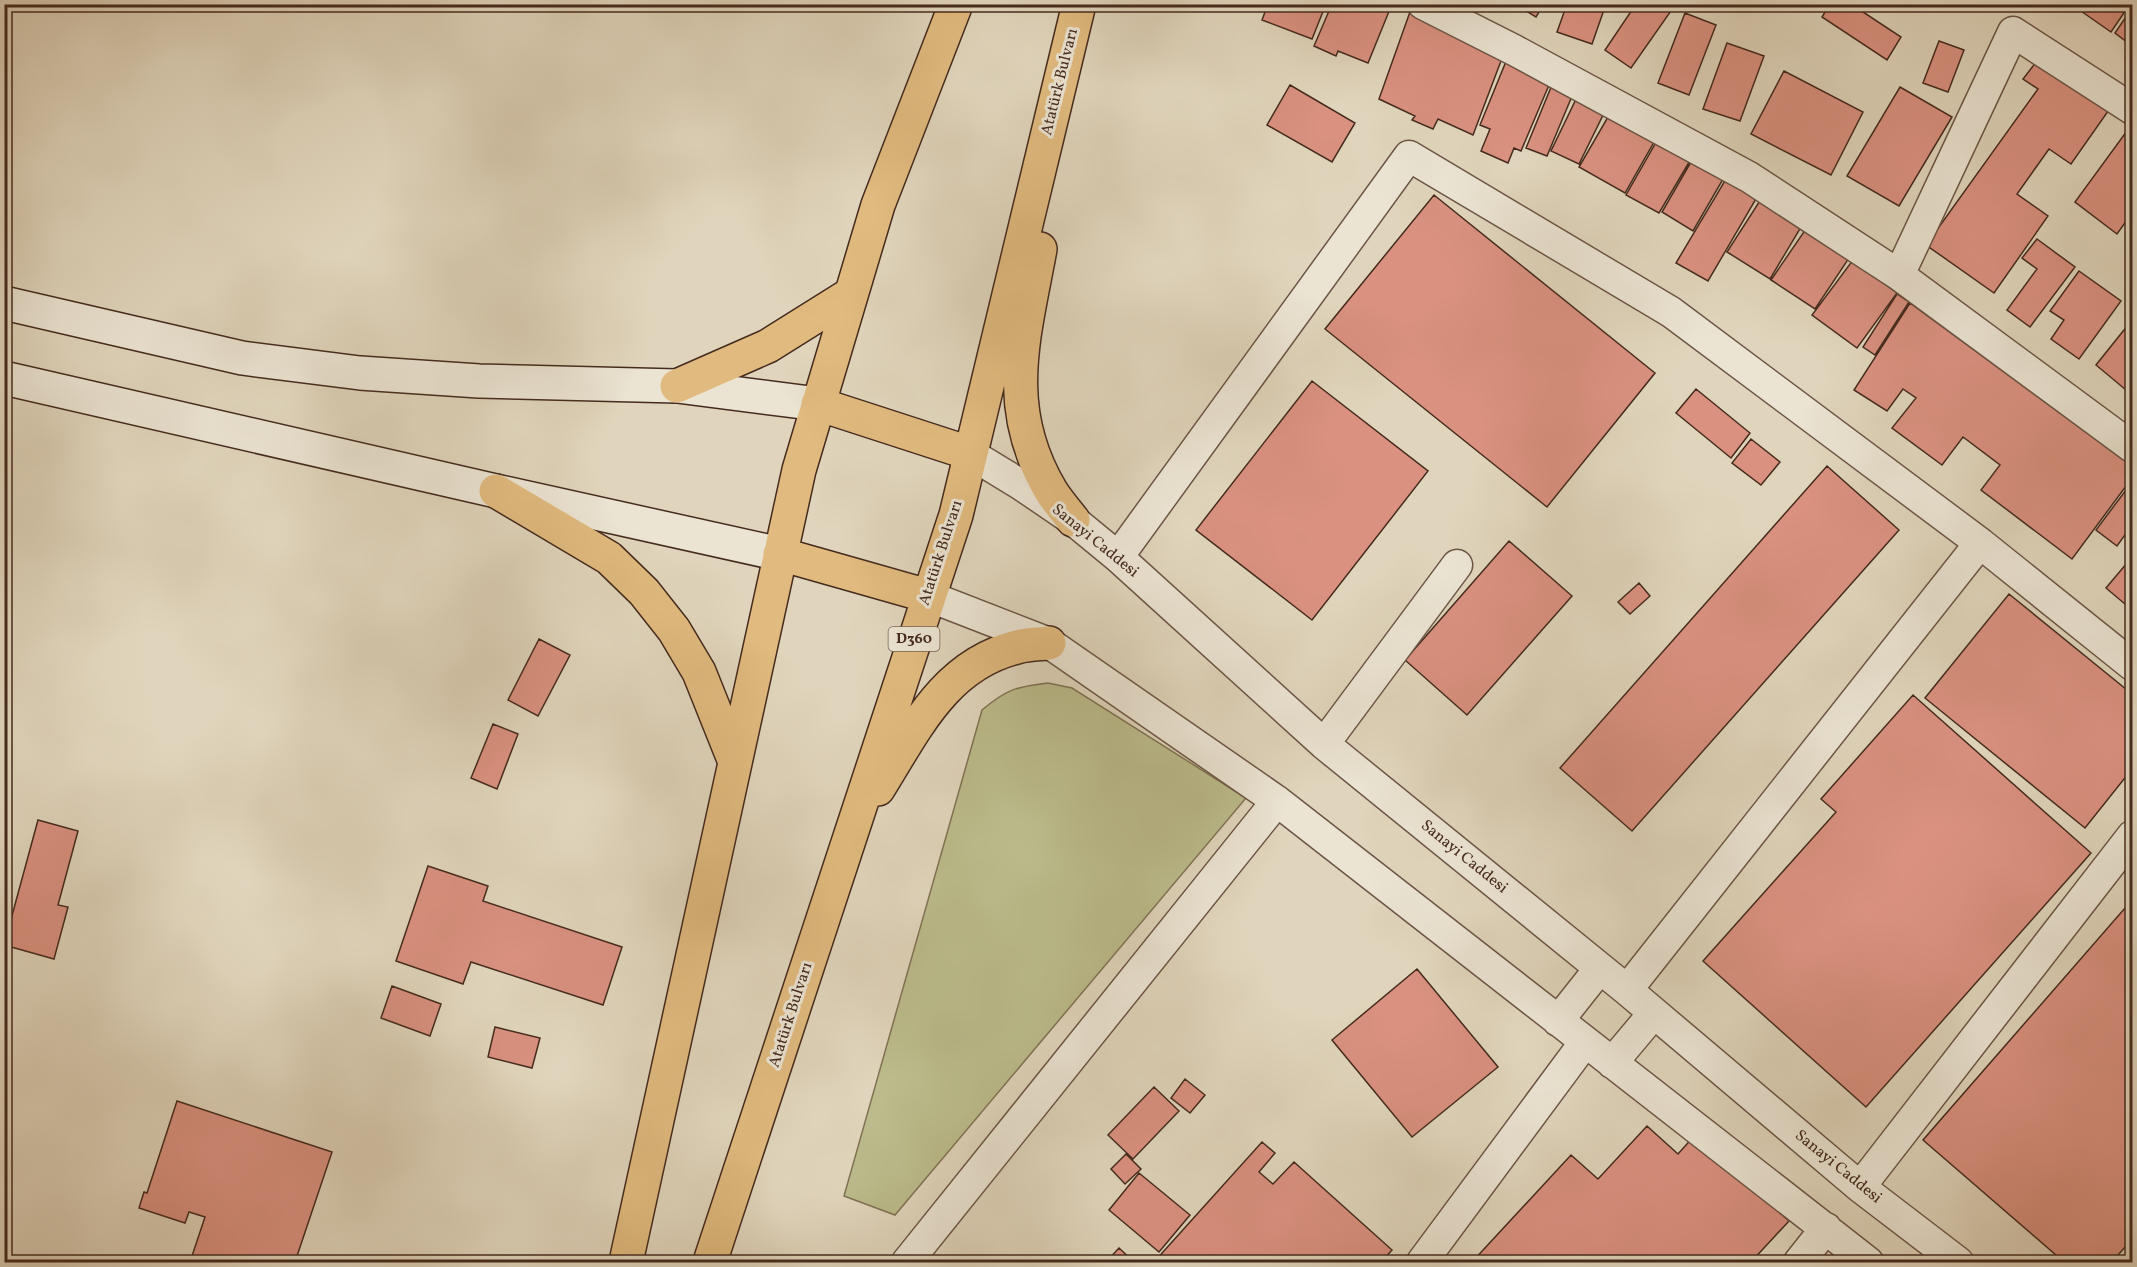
<svg xmlns="http://www.w3.org/2000/svg" width="2137" height="1267" font-family="Vollkorn,serif">
<rect width="100%" height="100%" fill="#e0d5bc"/>
<filter id="stains"><feTurbulence type="fractalNoise" baseFrequency=".00333" numOctaves="4"/><feColorMatrix values="0 0 0 0 .2 0 0 0 0 .09 0 0 0 0 .02 0 0 0 .5 -.17"/></filter>
<radialGradient id="worn" r=".72"><stop offset=".6" stop-color="#630" stop-opacity="0"/><stop offset="1" stop-color="#630" stop-opacity=".3"/></radialGradient>
<!-- green -->
<path fill="#bbbb8b" stroke="#807354" stroke-width="1.5" d="M1048 683 1072 688 1246 798 895 1215 844 1196 982 710C1007 689 1016 687 1048 683Z"/>
<!-- building -->
<path fill="#da9180" stroke="#452b1e" stroke-width="1.5" d="M1268 4H1326L1312 39 1262 20Z
M1332 4H1392L1368 63 1338 51 1336 56 1314 46Z
M1515 4H1544L1536 17Z
M1567 4H1606L1592 44 1557 32Z
M1636 4H1667L1673 8 1631 68 1605 50Z
M1830 4H1851L1901 37 1887 60 1822 17Z
M2071 4H2130L2111 32Z
M2132 8V46L2115 33Z
M1411 9 1504 53 1473 135 1438 119 1433 129 1412 120 1415 116 1379 99Z
M1685 13 1716 25 1689 95 1658 83Z
M1939 41 1964 50 1948 92 1923 83Z
M1727 43 1764 56 1740 121 1703 109Z
M2040 57 2111 107 2071 164 2049 149 2017 194 2048 216 1994 293 1926 245 2038 89 2023 79Z
M1507 59 1552 78 1521 151 1514 148 1508 163 1481 151 1490 129 1480 125Z
M1784 71 1863 112 1831 175 1751 134Z
M1554 80 1575 89 1547 156 1526 148Z
M1290 85 1355 123 1332 162 1267 125Z
M1900 87 1952 117 1899 206 1847 176Z
M1579 93 1607 107 1579 164 1551 151Z
M1612 110 1658 135 1625 193 1579 167Z
M2132 124V213L2117 234 2075 202Z
M1658 139 1694 154 1659 213 1626 195Z
M1695 155 1726 174 1693 231 1662 212Z
M1729 174 1760 192 1708 281 1676 263Z
M1434 195 1655 373 1547 507 1325 329Z
M1763 196 1804 222 1770 279 1727 252Z
M1810 223 1853 252 1815 309 1771 280Z
M2037 239 2075 267 2030 327 2007 310 2037 269 2022 258Z
M1853 260 1897 293 1857 348 1812 315Z
M2079 271 2121 301 2079 359 2051 339 2064 320 2050 311Z
M1897 294 1909 302 1875 355 1863 347Z
M1910 303 2132 465V478L2072 559 1981 490 2000 465 1963 437 1942 465 1892 428 1916 398 1903 389 1887 411 1854 390Z
M2132 320V395L2096 365Z
M1312 381 1428 471 1312 620 1196 530Z
M1696 389 1750 433 1731 458 1676 413Z
M1751 439 1780 462 1761 485 1732 463Z
M1827 466 1899 530 1632 831 1560 768Z
M2132 482V525L2117 546 2096 530Z
M1509 541 1572 596 1467 715 1405 660Z
M2132 557V610L2106 588Z
M1639 583 1650 596 1630 614 1618 602Z
M2009 594 2132 694V769L2085 828 1925 698Z
M539 639 570 655 538 716 508 700Z
M1913 695 2091 853 1866 1107 1703 961 1836 812 1821 799Z
M493 724 518 734 497 789 471 778Z
M38 820 78 831 58 905 68 907 54 959 4 945Z
M428 866 488 886 483 901 622 947 603 1005 471 962 463 984 396 961Z
M2132 900V1239L2112 1262H2064L1923 1140Z
M1417 969 1498 1067 1412 1137 1332 1040Z
M392 986 441 1004 430 1036 381 1018Z
M495 1027 540 1038 532 1068 488 1057Z
M1185 1079 1205 1095 1190 1113 1171 1098Z
M1154 1087 1179 1111 1133 1159 1108 1135Z
M177 1101 332 1152 295 1262H190L205 1217 189 1212 185 1223 139 1208 144 1192 147 1193Z
M1647 1126 1678 1154 1695 1135 1789 1221 1751 1262H1472L1571 1155 1598 1179Z
M1262 1142 1275 1153 1259 1172 1273 1184 1294 1162 1392 1250 1381 1262H1154Z
M1126 1154 1141 1169 1125 1184 1111 1169Z
M1139 1173 1190 1215 1159 1252 1109 1210Z
M1119 1248 1134 1262H1106Z"/>
<g fill="none" stroke-linecap="round" stroke-linejoin="round">
<defs>
<path id="minor" d="M1423 4 1514 50 1749 177 1899 275 2013 32 2132 109
M1899 275 2132 447
M969 453 1023 486 1073 520 1118 557 1324 744 1627 990 1860 1187 1958 1262
M1118 557 1409 156 1671 312 1980 543 2132 665
M928 596 1049 643 1277 801 1868 1262
M1324 744 1457 565
M1627 990 1980 543
M1558 1021 1600 968
M1612 1063 1654 1013
M1860 1187 2132 836
M907 1262 1277 801
M1422 1262 1585 1042
M1799 1262 1826 1228"/>
<path id="secondary" d="M4 303 242 358 360 373 479 381 677 386 818 404
M4 378 496 491 780 554"/>
<path id="trunk" d="M1040 249C1024 337 1001 407 1051 491 1057 501 1066 511 1073 520
M677 386 768 346 851 294
M818 404 969 453
M496 491 609 558 644 592 674 630 699 672 735 762
M780 554 928 596
M878 789C915 730 944 665 1017 647 1027 644 1039 644 1049 643
M626 1262 799 470 878 205 956 4
M710 1262 956 515 1079 4"/>
</defs>
<!-- minor casing -->
<use href="#minor" stroke="#6c5646" stroke-width="33"/>
<!-- secondary casing -->
<use href="#secondary" stroke="#452b1e" stroke-width="36"/>
<!-- trunk casing -->
<use href="#trunk" stroke="#452b1e" stroke-width="36"/>
<!-- minor -->
<use href="#minor" stroke="#ebe4d3" stroke-width="30"/>
<!-- secondary -->
<use href="#secondary" stroke="#ebe4d3" stroke-width="33"/>
<!-- trunk -->
<use href="#trunk" stroke="#e0ba7e" stroke-width="33"/>
</g>
<g text-anchor="middle" dominant-baseline="central" stroke-width="6" stroke-linejoin="round" paint-order="stroke">
<!-- shield labels -->
<rect fill="#ebe4d3" stroke="#776254" stroke-width="1.5" x="888.5" y="627" width="51" height="24" rx="4.5"/>
<g font-size="15" font-weight="bold" fill="#452b1e">
<text x="914" y="639">D360</text>
</g>
<!-- street labels -->
<g font-size="16" fill="#452b1e" stroke="#ebe4d3">
<text transform="translate(1060 82) rotate(-76)">Atatürk Bulvarı</text>
<text transform="translate(1095 541) rotate(39)">Sanayi Caddesi</text>
<text transform="translate(941 553) rotate(-72)">Atatürk Bulvarı</text>
<text transform="translate(1464 857) rotate(39)">Sanayi Caddesi</text>
<text transform="translate(791 1015) rotate(-72)">Atatürk Bulvarı</text>
<text transform="translate(1838 1167) rotate(39)">Sanayi Caddesi</text>
</g>
</g>
<!-- margin -->
<rect width="2137" height="1267" fill="none" stroke="#e0d5bc" stroke-width="24"/>
<rect x="6" y="6" width="2125" height="1255" fill="none" stroke="#452b1e" stroke-width="3"/>
<rect x="12" y="12" width="2113" height="1243" fill="none" stroke="#452b1e" stroke-width="1.5"/>
<rect width="100%" height="100%" filter="url(#stains)"/>
<rect width="100%" height="100%" fill="url(#worn)"/>
</svg>
